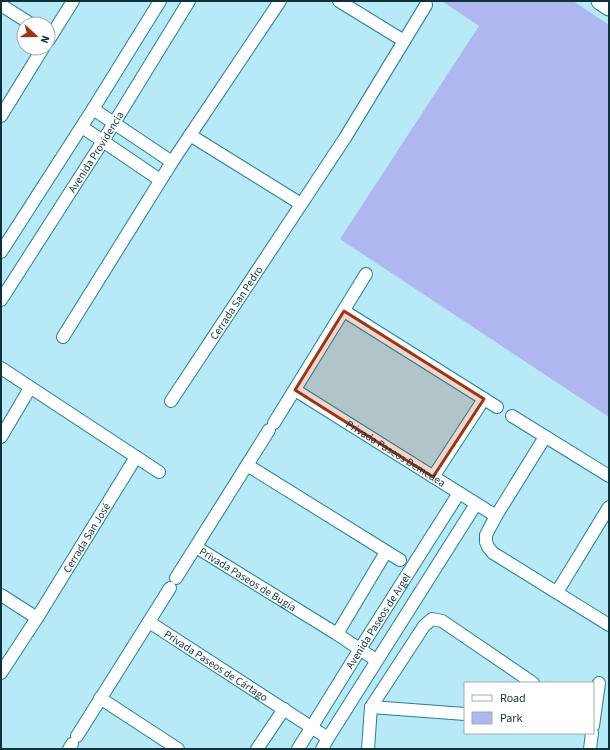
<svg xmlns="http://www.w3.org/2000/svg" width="610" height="750" font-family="'Source Sans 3',sans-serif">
<rect width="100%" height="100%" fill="#b7e9f7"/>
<!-- green -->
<path fill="#afb7f1" d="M442 1H573L609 25V417L340 239 479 26Z"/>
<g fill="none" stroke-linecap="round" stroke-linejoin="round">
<defs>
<g id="street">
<path d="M339 1 404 41"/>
<path d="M1 5 31 24"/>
<path d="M48 41 73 1"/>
<path d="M93 109 172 162"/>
<path d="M1 116 43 48"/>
<path d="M82 127 160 180"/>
<path d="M190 135 301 204"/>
<path d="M1 252 93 109 160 1"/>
<path id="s1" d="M1 300 103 141 189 1"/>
<path d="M344 311 497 407"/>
<path d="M63 337 172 162 280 1"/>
<path d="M1 368 159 472"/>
<path id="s2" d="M295 390 496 516"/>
<path id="s3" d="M171 401 345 138 426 5"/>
<path d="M512 416 609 476"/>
<path d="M274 423 366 274"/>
<path d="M1 437 30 388"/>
<path d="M545 437 496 516 486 535V542L488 547 493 553 609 625"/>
<path d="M247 465 400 560"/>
<path d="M433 477 484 399"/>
<path id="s4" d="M196 547 337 634 376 660"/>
<path d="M176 578 269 430"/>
<path d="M557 592 609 507"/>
<path d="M1 595 37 618"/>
<path id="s5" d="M149 622 328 738"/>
<path d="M337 634 386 552"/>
<path id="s6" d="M1 673 37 618 136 457"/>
<path d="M100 698 178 749"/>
<path d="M371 707 465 714"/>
<path d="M593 726 599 683"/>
<path d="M77 736 170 588"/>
<path d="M69 749 72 744"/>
<path d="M257 749 284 709"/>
<path id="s7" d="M298 749 360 649 459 493"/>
<path d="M322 749 328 738 476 504"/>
<path d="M368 749 371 707 424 626 432 619 442 621 533 683"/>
<path d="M590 749 592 733"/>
</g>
<path id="secondary" d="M600 1 609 7"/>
</defs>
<!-- street casing -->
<use href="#street" stroke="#228198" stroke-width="14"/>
<!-- secondary casing -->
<use href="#secondary" stroke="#228198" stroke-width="19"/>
<!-- street -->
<use href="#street" stroke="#fff" stroke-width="12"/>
<!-- secondary -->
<use href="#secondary" stroke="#fff" stroke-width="17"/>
</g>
<!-- marked area -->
<path fill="#9c3511" fill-opacity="0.2" stroke="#9c3511" stroke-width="3" stroke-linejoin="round" d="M344 311 484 399 433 477 295 390Z"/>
<g text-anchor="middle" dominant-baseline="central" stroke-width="4" stroke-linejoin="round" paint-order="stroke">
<!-- street labels -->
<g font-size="11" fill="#0c333c" stroke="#fff">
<text stroke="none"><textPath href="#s1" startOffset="176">Avenida Providencia</textPath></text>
<text stroke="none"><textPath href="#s3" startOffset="118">Cerrada San Pedro</textPath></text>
<text stroke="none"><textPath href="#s2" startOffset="119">Privada Paseos Demedea</textPath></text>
<text stroke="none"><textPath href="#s6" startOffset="160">Cerrada San José</textPath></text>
<text stroke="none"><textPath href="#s4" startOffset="61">Privada Paseos de Bugía</textPath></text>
<text stroke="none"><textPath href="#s7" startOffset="151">Avenida Paseos de Argel</textPath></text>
<text stroke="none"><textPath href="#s5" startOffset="80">Privada Paseos de Cártago</textPath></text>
</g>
</g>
<!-- border -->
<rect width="610" height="750" fill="none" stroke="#0c333c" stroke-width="4"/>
<!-- legend -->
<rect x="464" y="682" width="130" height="52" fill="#ffffff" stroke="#9eadb1"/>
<rect x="472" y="695" width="20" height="6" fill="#ffffff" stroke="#9eadb1"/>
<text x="500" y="702" font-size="12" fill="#0c333c">Road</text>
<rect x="472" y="712" width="20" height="12" fill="#afb7f1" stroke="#9eadb1"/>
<text x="500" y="722" font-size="12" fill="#0c333c">Park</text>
<!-- north arrow -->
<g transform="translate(36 36) rotate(111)"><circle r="19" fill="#ffffff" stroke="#9eadb1"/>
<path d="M0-3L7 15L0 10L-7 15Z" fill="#9c3511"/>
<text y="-6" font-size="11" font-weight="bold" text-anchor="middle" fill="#0c333c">N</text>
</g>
</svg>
